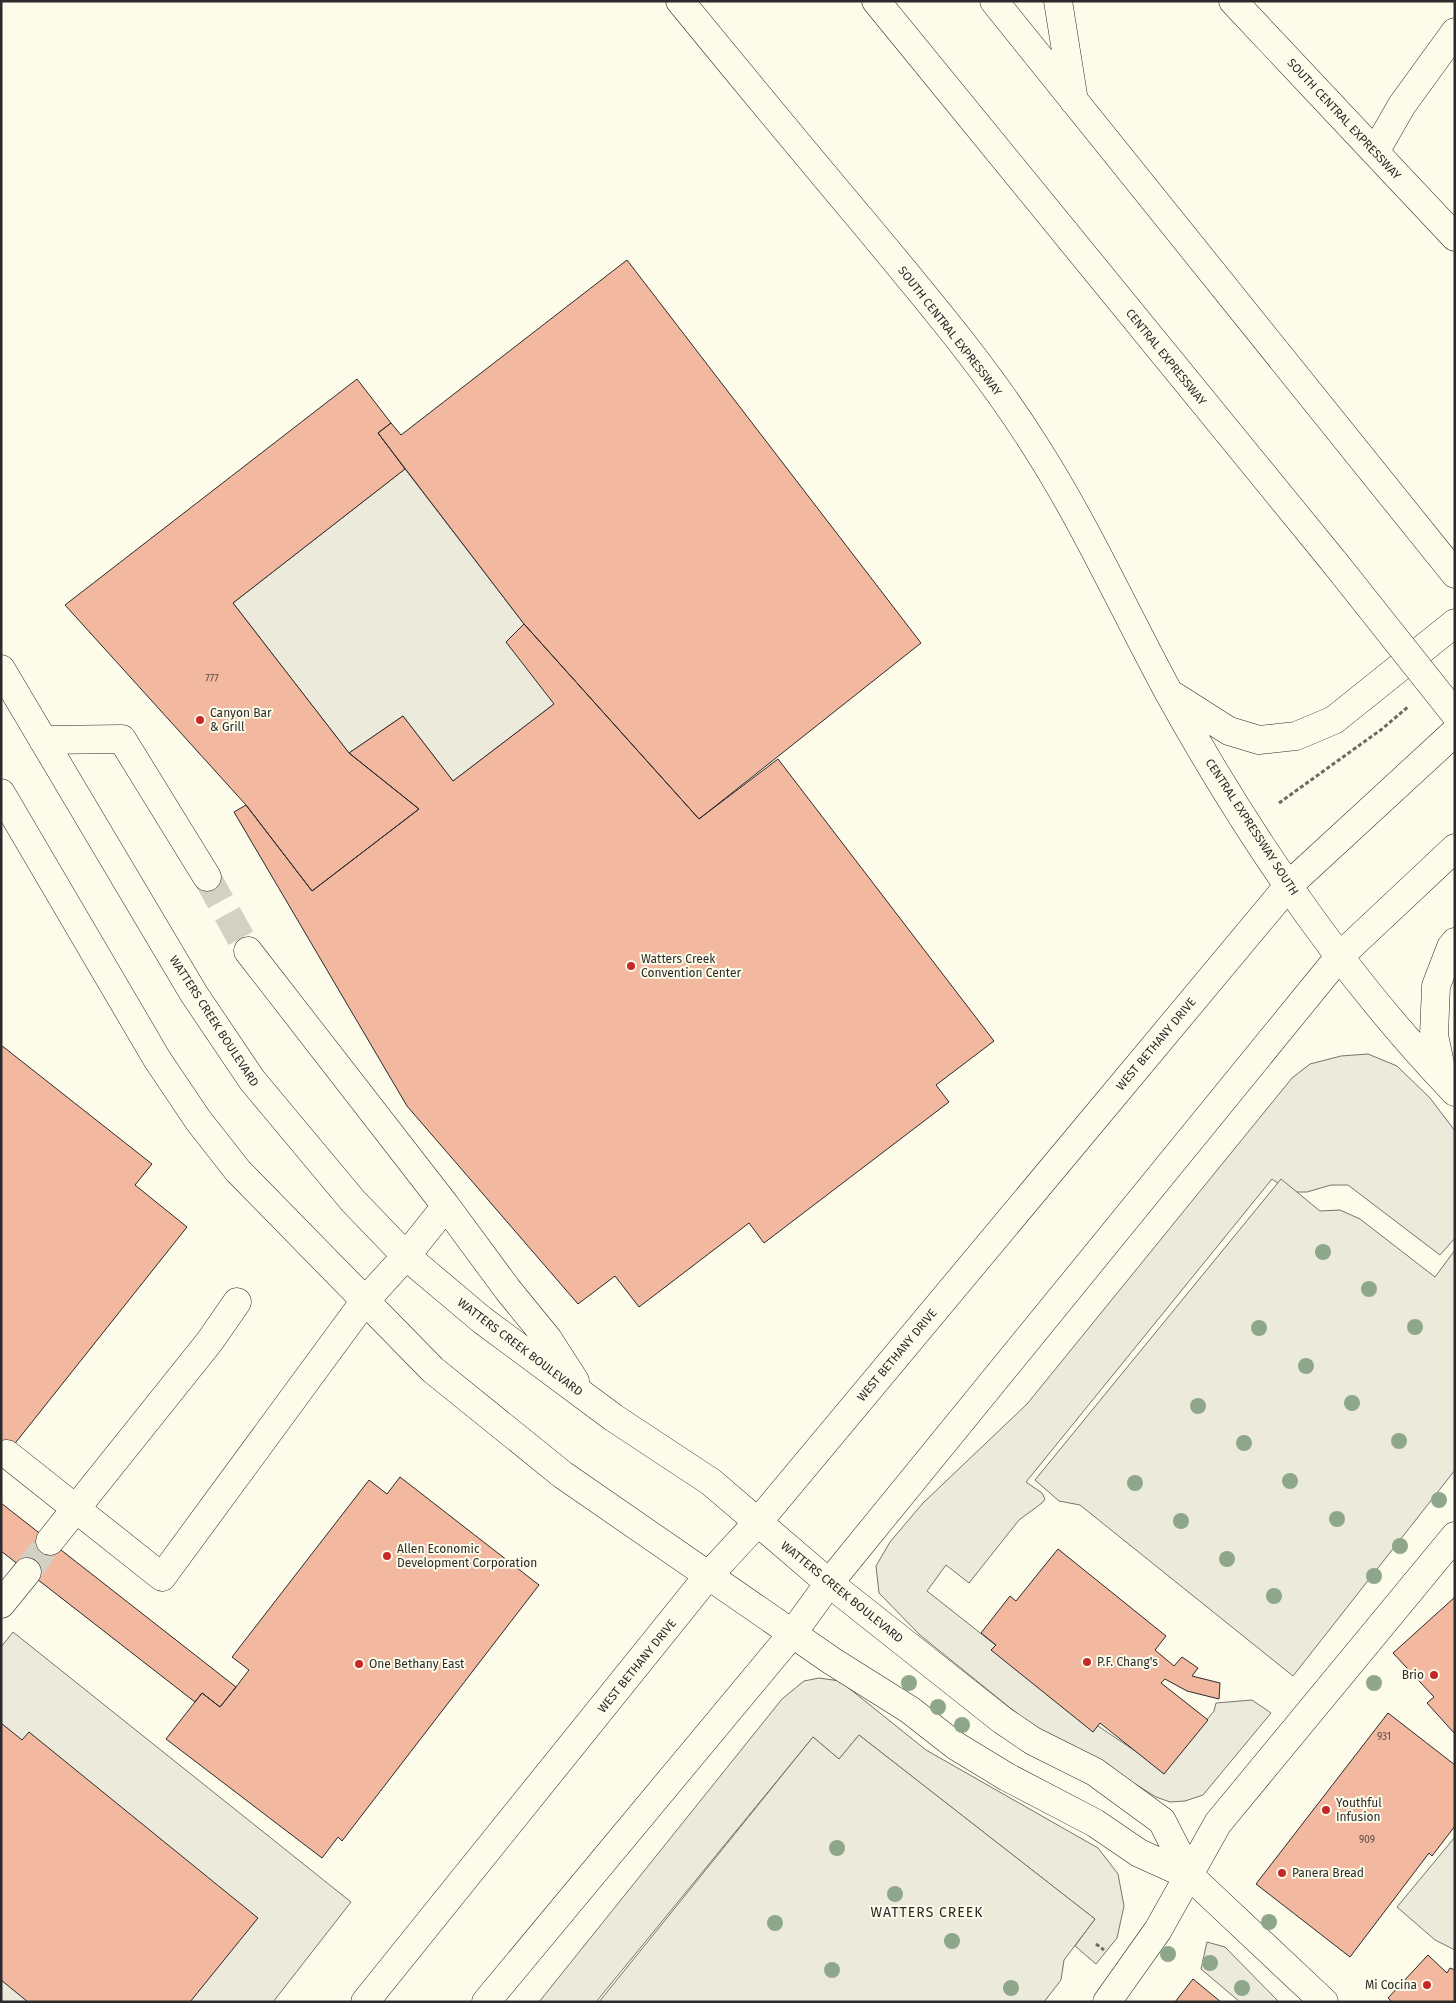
<svg xmlns="http://www.w3.org/2000/svg" width="1456" height="2003" font-family="'Fira Sans',sans-serif">
<rect width="100%" height="100%" fill="#fdfbea"/>
<!-- green -->
<path fill="#ecebdb" stroke="#74746e" d="M405 469 524 624 554 704 453 781 403 716 349 753 233 603Z
M1368 1054 1397 1066 1430 1098 1455 1131V1238L1440 1255 1348 1185H1331L1307 1192H1290L1272 1179 1026 1482 1042 1493 1045 1499 1042 1503 1019 1520 969 1583 946 1565 927 1591 1098 1726 1165 1771 1214 1711 1216 1703 1252 1700 1271 1713 1203 1795 1185 1801 1170 1802 1156 1797 1074 1746 1030 1724 920 1635 879 1593 876 1566 890 1542 923 1503 1027 1404 1292 1078 1310 1064 1341 1056Z
M13 1632 351 1902 273 2002H1V1647Z
M819 1678 840 1681 926 1750 1098 1848 1118 1874 1124 1906 1117 1938 1096 1964 1075 1946 1095 1919 859 1735 839 1759 813 1737 596 2002H539L782 1699 804 1681Z
M1455 1837V1950L1435 1940 1397 1907Z
M1207 1942 1225 1947 1279 2002H1240L1201 1969Z"/>
<!-- parking -->
<path fill="#eceadb" stroke="#74746e" d="M1281 1179 1320 1211 1340 1210 1360 1219 1435 1277 1455 1250V1470L1293 1676 1080 1505 1059 1501 1035 1480Z
M859 1735 1095 1919 1064 1960 1061 1980 1044 2002H599L813 1737 839 1759Z"/>
<!-- building -->
<path fill="#f2b8a0" stroke="#2b2b2b" d="M627 260 921 643 699 819 524 624 378 433 391 423 401 435Z
M357 379 391 423 378 433 405 469 233 603 349 753 419 809 312 891 246 805 65 605Z
M524 624 699 819 778 759 994 1041 936 1085 949 1102 764 1243 749 1223 639 1307 615 1276 578 1304 407 1106 234 812 246 805 312 891 419 809 349 753 403 716 453 781 554 704 506 642Z
M1 1045 152 1164 135 1185 187 1227 1 1461Z
M400 1477 539 1585 342 1841 338 1837 322 1858 166 1739 202 1693 220 1707 236 1687 249 1670 232 1657 369 1480 387 1494Z
M1 1503 236 1687 220 1707 202 1693 195 1702 1 1551Z
M1058 1549 1166 1636 1155 1650 1174 1666 1182 1657 1198 1668 1192 1676 1220 1683 1219 1699 1187 1691 1165 1679 1161 1683 1208 1720 1164 1774 1100 1723 1093 1732 991 1650 996 1645 981 1633 1010 1596 1016 1601Z
M1455 1597V1734L1427 1703 1434 1697 1393 1653Z
M1388 1713 1455 1765V1826L1432 1856 1429 1853 1350 1957 1256 1884Z
M1 1723 22 1740 29 1732 258 1918 190 2002H28L1 1980Z
M1428 1955 1447 1973 1450 1968 1455 1970V2002H1392L1388 1998Z
M1193 1979 1221 2002H1175Z"/>
<g fill="none" stroke-linecap="round" stroke-linejoin="round">
<!-- minor-tunnel -->
<path stroke="#d3d1c4" stroke-width="28" stroke-dasharray="28 14" stroke-linecap="butt" d="M207 877 248 951
M27 1572 50 1541"/>
<defs>
<path id="minor" d="M1375 152 1402 105 1455 32
M1 669 194 994 252 1080 353 1201 406 1256 482 1320 614 1418 711 1482 829 1583 1002 1720 1033 1741 1095 1772 1162 1821 1190 1876
M43 740 122 739 207 877
M1 793 157 1059 198 1120 238 1171 433 1370 563 1475 832 1661 910 1710 956 1746 1007 1777 1095 1823 1139 1853 1190 1876 1324 2002
M248 951 446 1206 508 1290 548 1339 575 1381
M7 1454 162 1577 364 1302 406 1256 446 1206
M50 1541 210 1341 237 1302
M1 1604 27 1572
M1107 2002 1158 1930 1218 1823 1455 1536"/>
<path id="major" d="M680 1C743 78 806 154 870 230 927 299 986 368 1034 444 1085 523 1124 610 1169 693 1247 834 1344 976 1455 1092
M1233 1 1455 237
M1174 696 1229 731 1259 740 1296 736 1334 720 1455 623
M1443 1078 1434 1035 1436 986 1451 947 1455 942
M365 2002 708 1576 758 1522 1289 885 1455 732
M486 2002 792 1634 829 1583 1339 957 1455 848"/>
<path id="highway" d="M876 1 1335 563
M994 1 1455 574
M1058 1 1074 101"/>
</defs>
<!-- minor casing -->
<use href="#minor" stroke="#2b2b2b" stroke-width="29"/>
<!-- major casing -->
<use href="#major" stroke="#2b2b2b" stroke-width="29"/>
<!-- highway casing -->
<use href="#highway" stroke="#2b2b2b" stroke-width="29"/>
<!-- path -->
<path stroke="#6a6964" stroke-width="3" stroke-dasharray="4 2.5" stroke-linecap="butt" d="M1279 803 1382 729 1409 706
M1096 1944 1104 1950"/>
<!-- minor -->
<use href="#minor" stroke="#fdfbea" stroke-width="28"/>
<!-- major -->
<use href="#major" stroke="#fdfbea" stroke-width="28"/>
<!-- highway -->
<use href="#highway" stroke="#fdfbea" stroke-width="28"/>
<defs>
<path id="highway-bridge" d="M1335 563 1455 714"/>
</defs>
<!-- highway-bridge casing -->
<use href="#highway-bridge" stroke="#2b2b2b" stroke-width="29" stroke-linecap="butt"/>
<!-- highway-bridge -->
<use href="#highway-bridge" stroke="#fdfbea" stroke-width="28"/>
</g>
<!-- trees -->
<g fill="#8ea78a">
<circle cx="1323" cy="1252" r="8"/>
<circle cx="1369" cy="1289" r="8"/>
<circle cx="1415" cy="1327" r="8"/>
<circle cx="1259" cy="1328" r="8"/>
<circle cx="1306" cy="1366" r="8"/>
<circle cx="1352" cy="1403" r="8"/>
<circle cx="1198" cy="1406" r="8"/>
<circle cx="1399" cy="1441" r="8"/>
<circle cx="1244" cy="1443" r="8"/>
<circle cx="1290" cy="1481" r="8"/>
<circle cx="1135" cy="1483" r="8"/>
<circle cx="1439" cy="1500" r="8"/>
<circle cx="1337" cy="1519" r="8"/>
<circle cx="1181" cy="1521" r="8"/>
<circle cx="1400" cy="1546" r="8"/>
<circle cx="1227" cy="1559" r="8"/>
<circle cx="1374" cy="1576" r="8"/>
<circle cx="1274" cy="1596" r="8"/>
<circle cx="909" cy="1683" r="8"/>
<circle cx="1374" cy="1683" r="8"/>
<circle cx="938" cy="1707" r="8"/>
<circle cx="962" cy="1725" r="8"/>
<circle cx="837" cy="1848" r="8"/>
<circle cx="895" cy="1894" r="8"/>
<circle cx="1269" cy="1922" r="8"/>
<circle cx="775" cy="1923" r="8"/>
<circle cx="952" cy="1941" r="8"/>
<circle cx="1168" cy="1954" r="8"/>
<circle cx="1210" cy="1963" r="8"/>
<circle cx="832" cy="1970" r="8"/>
<circle cx="1011" cy="1988" r="8"/>
<circle cx="1242" cy="1988" r="8"/>
</g>
<!-- markers -->
<g fill="#c62828" stroke="#fdfbea" stroke-width="2">
<circle cx="200" cy="720" r="5"/>
<circle cx="631" cy="966" r="5"/>
<circle cx="387" cy="1556" r="5"/>
<circle cx="1087" cy="1662" r="5"/>
<circle cx="359" cy="1664" r="5"/>
<circle cx="1434" cy="1675" r="5"/>
<circle cx="1326" cy="1810" r="5"/>
<circle cx="1282" cy="1873" r="5"/>
<circle cx="1427" cy="1985" r="5"/>
</g>
<g text-anchor="middle" dominant-baseline="central" stroke-width="4" stroke-linejoin="round" paint-order="stroke">
<!-- number labels -->
<g font-size="10" fill="#5d4e48">
<text x="212" y="679">777</text>
<text x="1384" y="1737">931</text>
<text x="1367" y="1840">909</text>
</g>
<!-- street labels -->
<g font-size="12" fill="#2b2b2b" stroke="#fdfbea">
<text transform="translate(1344 119) rotate(47)">SOUTH CENTRAL EXPRESSWAY</text>
<text transform="translate(950 331) rotate(52)">SOUTH CENTRAL EXPRESSWAY</text>
<text transform="translate(1166 357) rotate(51)">CENTRAL EXPRESSWAY</text>
<text transform="translate(1252 827) rotate(57)">CENTRAL EXPRESSWAY SOUTH</text>
<text transform="translate(214 1021) rotate(57)">WATTERS CREEK BOULEVARD</text>
<text transform="translate(1156 1044) rotate(-50)">WEST BETHANY DRIVE</text>
<text transform="translate(520 1347) rotate(37)">WATTERS CREEK BOULEVARD</text>
<text transform="translate(897 1355) rotate(-50)">WEST BETHANY DRIVE</text>
<text transform="translate(842 1592) rotate(39)">WATTERS CREEK BOULEVARD</text>
<text transform="translate(637 1666) rotate(-51)">WEST BETHANY DRIVE</text>
</g>
<!-- poi labels -->
<g font-size="12" fill="#2b2b2b" stroke="#fdfbea" text-anchor="start">
<text x="210" y="713">Canyon Bar<tspan x="210" dy="14">&amp; Grill</tspan></text>
<text x="641" y="959">Watters Creek<tspan x="641" dy="14">Convention Center</tspan></text>
<text x="397" y="1549">Allen Economic<tspan x="397" dy="14">Development Corporation</tspan></text>
<text x="1097" y="1662">P.F. Chang's</text>
<text x="369" y="1664">One Bethany East</text>
<text x="1424" y="1675" text-anchor="end">Brio</text>
<text x="1336" y="1803">Youthful<tspan x="1336" dy="14">Infusion</tspan></text>
<text x="1292" y="1873">Panera Bread</text>
<text x="1417" y="1985" text-anchor="end">Mi Cocina</text>
</g>
<!-- neighbourhood labels -->
<g font-size="14" letter-spacing="1" fill="#2b2b2b" stroke="#fdfbea">
<text x="927" y="1912">WATTERS CREEK</text>
</g>
</g>
<!-- border -->
<rect width="1456" height="2003" fill="none" stroke="#2b2b2b" stroke-width="5"/>
</svg>
